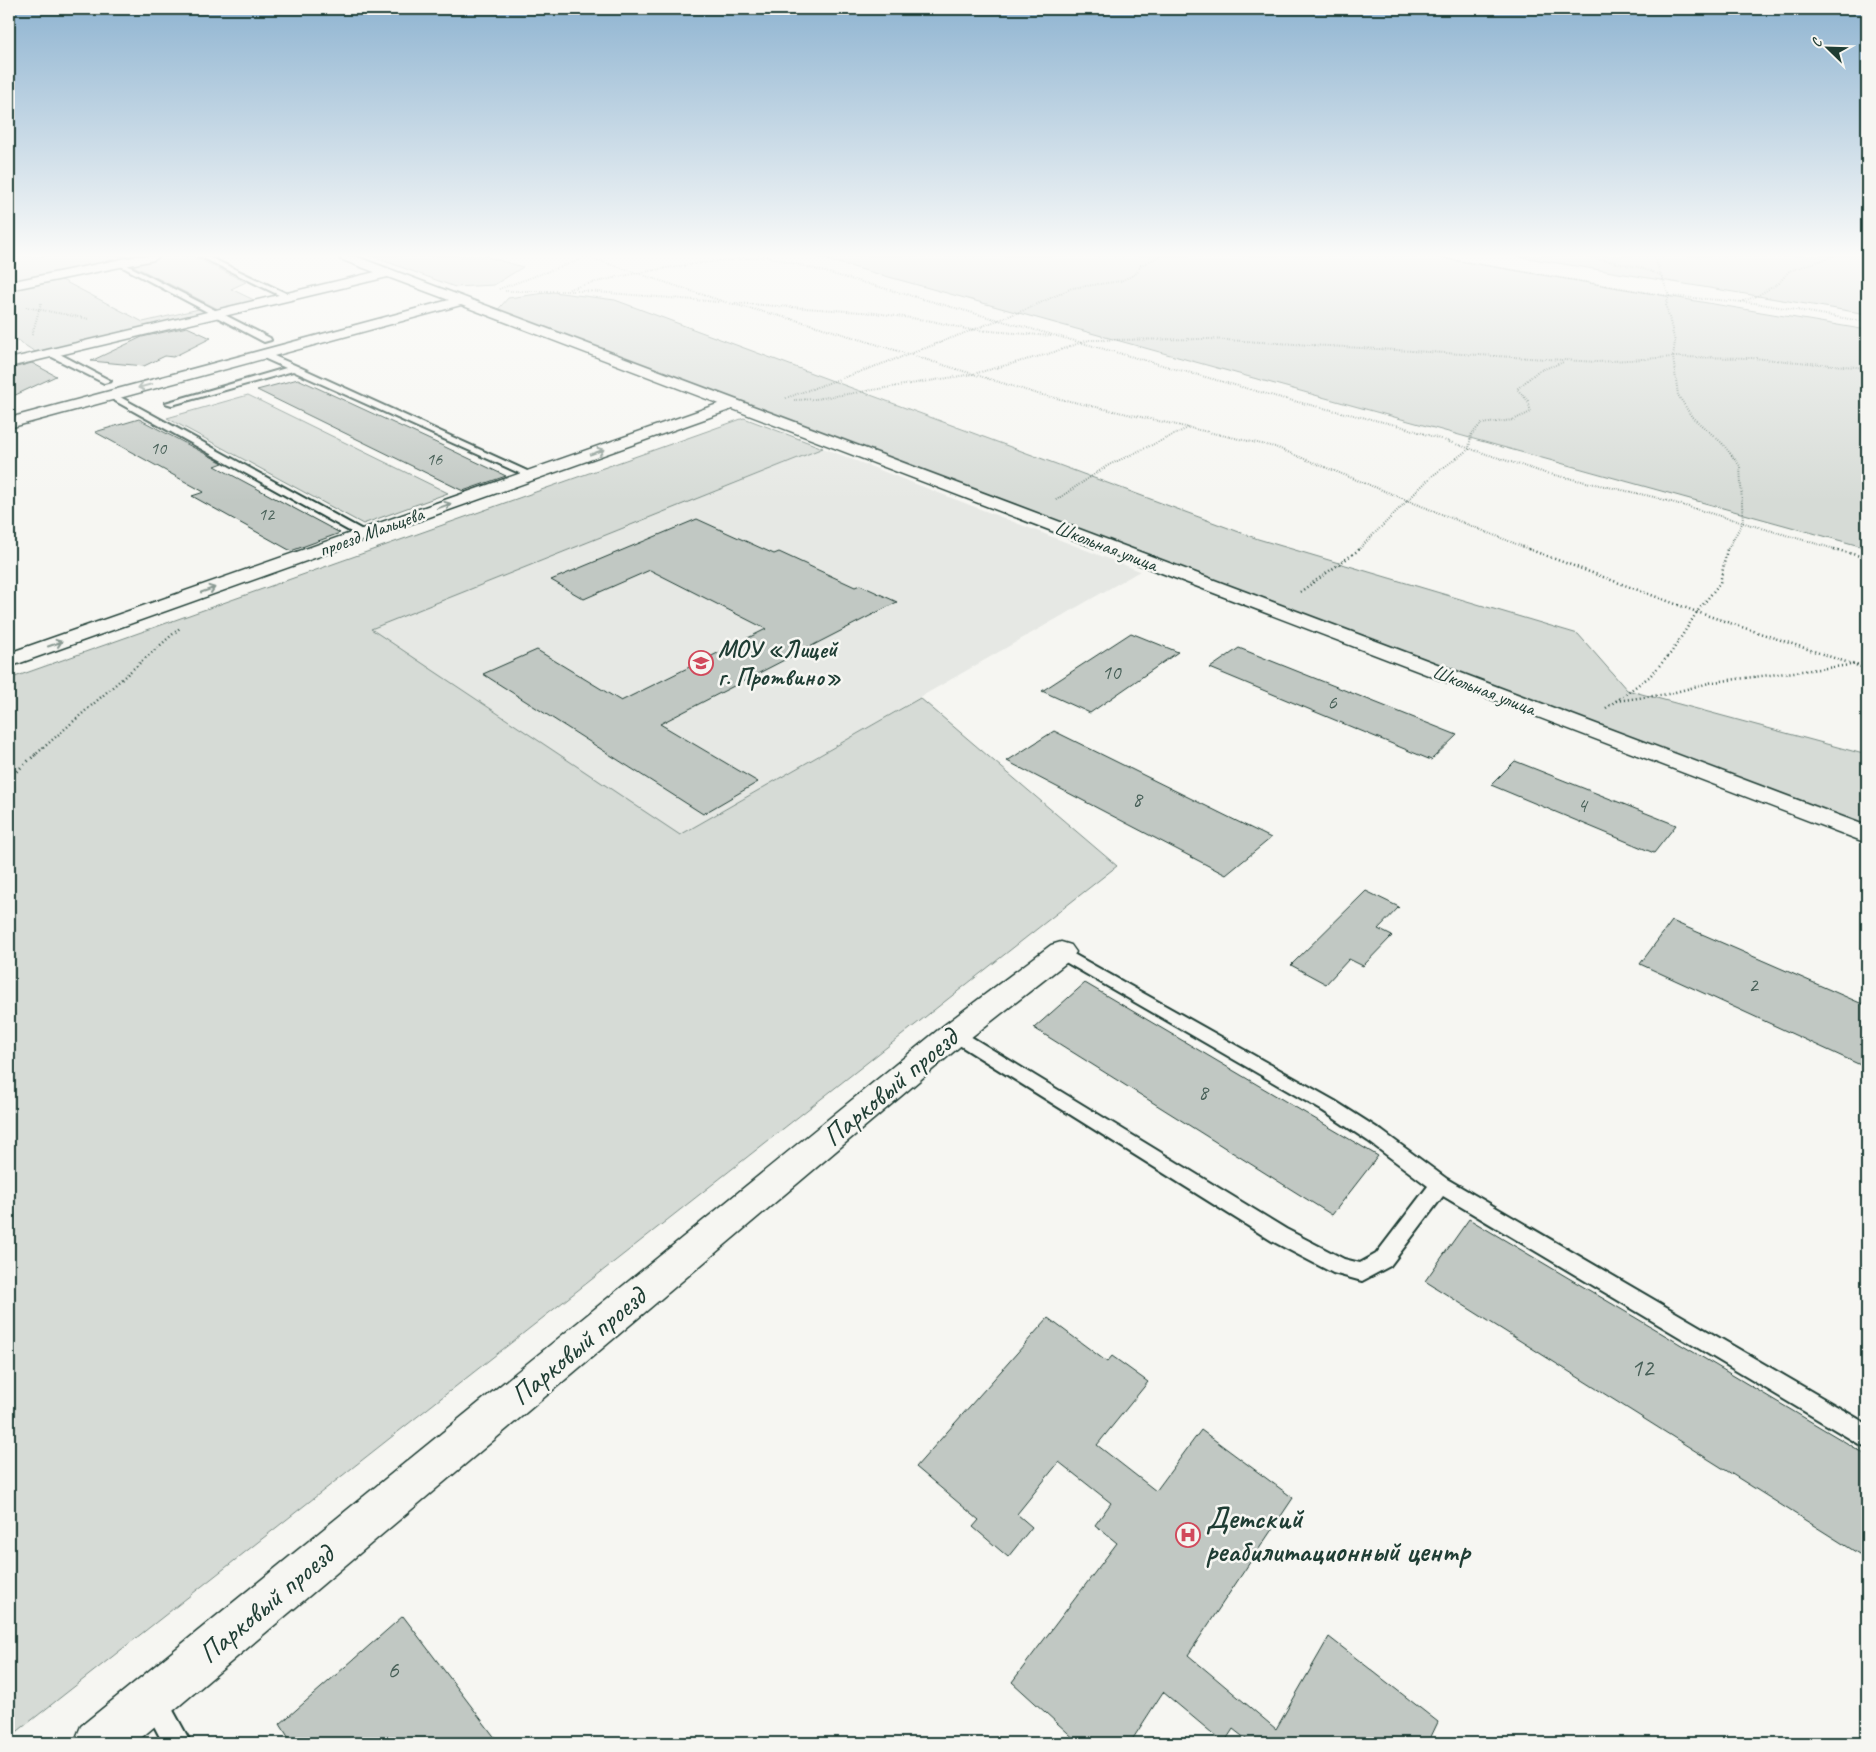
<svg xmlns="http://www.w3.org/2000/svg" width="1876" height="1752" font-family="Caveat,sans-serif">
<rect width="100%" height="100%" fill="#f6f6f2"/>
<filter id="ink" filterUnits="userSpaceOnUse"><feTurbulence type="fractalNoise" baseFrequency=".02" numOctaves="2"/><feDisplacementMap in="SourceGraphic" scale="10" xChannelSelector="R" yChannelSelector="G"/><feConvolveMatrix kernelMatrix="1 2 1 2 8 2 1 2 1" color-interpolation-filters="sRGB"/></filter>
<g filter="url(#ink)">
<!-- built -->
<path fill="#e6e8e4" d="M823 448 1140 571 680 835 371 629Z"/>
<!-- green -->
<path fill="#d6dbd6" stroke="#7a8c85" d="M9 256 36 257 45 256H148L9 285Z
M162 256H192L246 282 231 289 256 301 220 310 128 263Z
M371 256H484L523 267 494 285 455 287Z
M813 256H1430L1867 330V548Z
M1515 256H1867V314Z
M60 279 143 322 199 309 210 314 40 355 9 335V290Z
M553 292 615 300 1258 539 1578 634 1627 690 1867 755V828L874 453 495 313 508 298Z
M248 395 448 493 363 524 167 418Z
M744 418 823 448 371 629 680 835 920 698 1117 866 9 1738V679Z"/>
<!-- building -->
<path fill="#c1c8c3" stroke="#1f3d34" d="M187 327 211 338 173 357 165 356 144 366 91 361 142 337Z
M32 363 56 376 9 398V369Z
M298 379 443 446 506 476 463 491 257 390Z
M139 419 223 463 215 466 340 533 291 551 192 496 204 492 95 432Z
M697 519 774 554 779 552 855 587 860 585 897 602 660 724 758 782 703 814 483 674 537 650 621 701 766 629 650 570 584 599 551 580Z
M1131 633 1178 652 1090 713 1042 691Z
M1239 648 1457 735 1431 760 1210 668Z
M1054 731 1271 838 1226 875 1007 761Z
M1515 761 1676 825 1654 853 1491 785Z
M1366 891 1399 907 1378 929 1392 936 1363 966 1349 959 1326 984 1291 965Z
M1672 921 1867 1006V1068L1640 964Z
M1085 983 1378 1156 1332 1215 1034 1028Z
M1469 1219 1867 1455V1559L1425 1281Z
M1048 1318 1107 1362 1112 1356 1148 1382 1097 1445 1156 1491 1201 1430 1293 1498 1188 1655 1276 1729 1329 1637 1438 1722 1428 1743H1251L1233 1729 1224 1743 1163 1692 1130 1743H1079L1012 1682 1117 1543 1095 1525 1111 1503 1059 1462 1017 1514 1032 1527 1008 1557 973 1527 979 1520 916 1467Z
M403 1616 499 1743H292L280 1724Z"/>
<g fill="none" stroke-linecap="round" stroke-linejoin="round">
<defs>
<path id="lane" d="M199 256H207L292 296 285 298Z
M119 261 270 338 271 340 264 342 117 264 116 263Z
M48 351H54L111 381 104 383 48 355Z
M259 352H265L297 366 536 475 531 478 528 477 293 371 172 405 165 403 286 368 259 356Z
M111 392 368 533 369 535 368 537H360L108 397 107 395Z
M1061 947 1335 1101 1382 1131 1447 1179 1867 1424V1447L1859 1444 1443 1196 1390 1266 1362 1281 1333 1273 1272 1241 948 1038 945 1034 948 1030 954 1028 960 1030 1286 1229 1344 1259 1360 1263 1376 1254 1428 1186 1368 1141 1323 1111 1055 956 1053 952 1055 948Z
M154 1688 163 1692 191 1743H163L141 1701 145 1692Z"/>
<path id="street" d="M137 256H160L154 260 9 290V282Z
M388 269 394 273 392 276 9 367V359Z
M732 399 738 401 740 404 738 407 9 667V653Z
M1061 942 1071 945 1076 952 1071 959 965 1042 135 1743H74L81 1726 943 1026 1051 945Z"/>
<path id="secondary" d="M338 256H355L1867 826V843L461 305 9 428V418L449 300 340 259Z"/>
</defs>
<!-- lane casing -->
<use href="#lane" stroke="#1f3d34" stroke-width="4"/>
<!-- street casing -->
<use href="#street" stroke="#1f3d34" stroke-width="3"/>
<!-- secondary casing -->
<use href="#secondary" stroke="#1f3d34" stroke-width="3"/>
<!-- path-far2 -->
<path stroke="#1f3d34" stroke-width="2" stroke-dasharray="0.5 2" stroke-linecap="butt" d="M767 256 1285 399 1400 426 1545 473 1654 497 1838 550
M1430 256 1669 296 1755 303 1867 322
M1582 256 1638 267 1661 275
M1654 256 1669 296 1666 305 1675 342 1673 357 1678 395 1692 417 1722 443 1740 466 1743 522 1727 550
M588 257 725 302 807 323 1038 394 1275 447 1531 550
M499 289 588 257 585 256
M569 289C634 271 700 262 767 256
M505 291H585L719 302
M1741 302 1757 296 1779 283 1789 271 1834 256
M735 303 875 313 932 321 966 329 1051 336
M26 307 89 319
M32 335 41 303
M786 398 910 354 1027 309 1072 288 1121 281 1137 273 1141 265 1160 256
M794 400 816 399 973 374 1048 354 1089 340 1210 339 1597 362 1673 357 1752 358 1867 368
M1056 500 1107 466 1188 428
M1358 550 1432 476 1469 449 1471 435 1481 424 1513 420 1531 412 1528 401 1517 389 1538 371 1564 362"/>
<!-- path-far1 -->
<path stroke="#1f3d34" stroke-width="2.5" stroke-dasharray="1 3" stroke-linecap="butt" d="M1528 549 1697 612 1867 669
M1834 549 1867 558
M1300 592 1360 549
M1616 701 1668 694 1713 682 1867 663
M1606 708 1649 677 1671 653 1697 612 1720 583 1727 549
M34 756 181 627"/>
<!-- path -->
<path stroke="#1f3d34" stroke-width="3" stroke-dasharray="1 4" stroke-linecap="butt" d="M9 778 36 754"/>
<!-- lane -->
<use href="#lane" fill="#f6f6f2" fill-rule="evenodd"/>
<!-- street -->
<use href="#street" fill="#f6f6f2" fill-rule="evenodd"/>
<!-- secondary -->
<use href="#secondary" fill="#f6f6f2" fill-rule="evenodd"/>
</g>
<!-- one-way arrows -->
<defs><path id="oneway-shaft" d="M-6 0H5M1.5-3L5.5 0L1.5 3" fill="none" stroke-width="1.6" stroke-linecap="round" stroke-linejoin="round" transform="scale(1.25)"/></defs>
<g stroke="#8a9a93">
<use href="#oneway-shaft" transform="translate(145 386) rotate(165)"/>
<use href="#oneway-shaft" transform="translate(597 452) rotate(-20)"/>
<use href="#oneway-shaft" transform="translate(444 506) rotate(-20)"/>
<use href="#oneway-shaft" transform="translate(208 590) rotate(-19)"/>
<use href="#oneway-shaft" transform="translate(55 644) rotate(-19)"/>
</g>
</g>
<!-- sky -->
<linearGradient id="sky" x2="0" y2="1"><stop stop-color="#8fb4d1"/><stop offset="0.51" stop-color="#fbfbf9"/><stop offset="1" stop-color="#fbfbf9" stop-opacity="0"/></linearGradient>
<rect width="1876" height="501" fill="url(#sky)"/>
<!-- icons -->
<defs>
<symbol id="school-ring" viewBox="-11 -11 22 22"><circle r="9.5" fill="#f6f6f2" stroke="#d1495b" stroke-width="1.5"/><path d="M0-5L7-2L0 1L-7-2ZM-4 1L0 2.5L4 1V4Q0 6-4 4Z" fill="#d1495b"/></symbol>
<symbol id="hospital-ring" viewBox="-11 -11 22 22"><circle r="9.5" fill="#f6f6f2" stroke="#d1495b" stroke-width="1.5"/><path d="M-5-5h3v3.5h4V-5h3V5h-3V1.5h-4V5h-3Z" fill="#d1495b"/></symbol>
</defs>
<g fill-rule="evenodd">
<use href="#school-ring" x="687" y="649" width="28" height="28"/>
<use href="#hospital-ring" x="1174" y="1521" width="28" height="28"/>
</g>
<g text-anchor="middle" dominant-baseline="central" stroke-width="5" stroke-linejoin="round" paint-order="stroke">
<!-- far-number labels -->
<g font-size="18" fill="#486058">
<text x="158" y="448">10</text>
<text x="434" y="459">16</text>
<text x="266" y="514">12</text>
</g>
<!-- far-street labels -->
<g font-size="20" fill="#1f3d34" stroke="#f6f6f2">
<text transform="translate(371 532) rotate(-20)">проезд Мальцева</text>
<text transform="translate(1106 546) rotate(21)">Школьная улица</text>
<text transform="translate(1484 690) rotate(21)">Школьная улица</text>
</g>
<!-- number labels -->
<g font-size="21" fill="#486058">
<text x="1111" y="672">10</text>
<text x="1332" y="702">6</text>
<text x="1137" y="799">8</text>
<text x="1582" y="805">4</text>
<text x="1753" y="985">2</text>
<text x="1203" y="1092">8</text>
</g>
<!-- poi labels -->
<g font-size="24" font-weight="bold" fill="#1f3d34" stroke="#f6f6f2" text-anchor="start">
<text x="718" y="649">МОУ «Лицей<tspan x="718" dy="28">г. Протвино»</tspan></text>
</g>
<!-- near-number labels -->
<g font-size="25" fill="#486058">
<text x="1642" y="1368">12</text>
<text x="393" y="1670">6</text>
</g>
<!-- near-street labels -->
<g font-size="29" fill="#1f3d34" stroke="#f6f6f2">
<text transform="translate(890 1087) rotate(-40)">Парковый проезд</text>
<text transform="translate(578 1346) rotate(-40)">Парковый проезд</text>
<text transform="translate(266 1604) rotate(-40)">Парковый проезд</text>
</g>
<!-- near-poi labels -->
<g font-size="29" font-weight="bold" fill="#1f3d34" stroke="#f6f6f2" text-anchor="start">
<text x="1206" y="1518">Детский<tspan x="1206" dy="33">реабилитационный центр</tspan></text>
</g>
</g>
<!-- margin -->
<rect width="1876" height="1752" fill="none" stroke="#f6f6f2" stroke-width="30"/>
<rect x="15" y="15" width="1846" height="1722" fill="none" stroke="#1f3d34" stroke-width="2" filter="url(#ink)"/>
<!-- north arrow -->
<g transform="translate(1828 48) rotate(293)" stroke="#f6f6f2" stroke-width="4" paint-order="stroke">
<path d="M0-4L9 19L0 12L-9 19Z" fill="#1f3d34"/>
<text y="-8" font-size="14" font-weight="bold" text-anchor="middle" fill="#1f3d34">С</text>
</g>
</svg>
